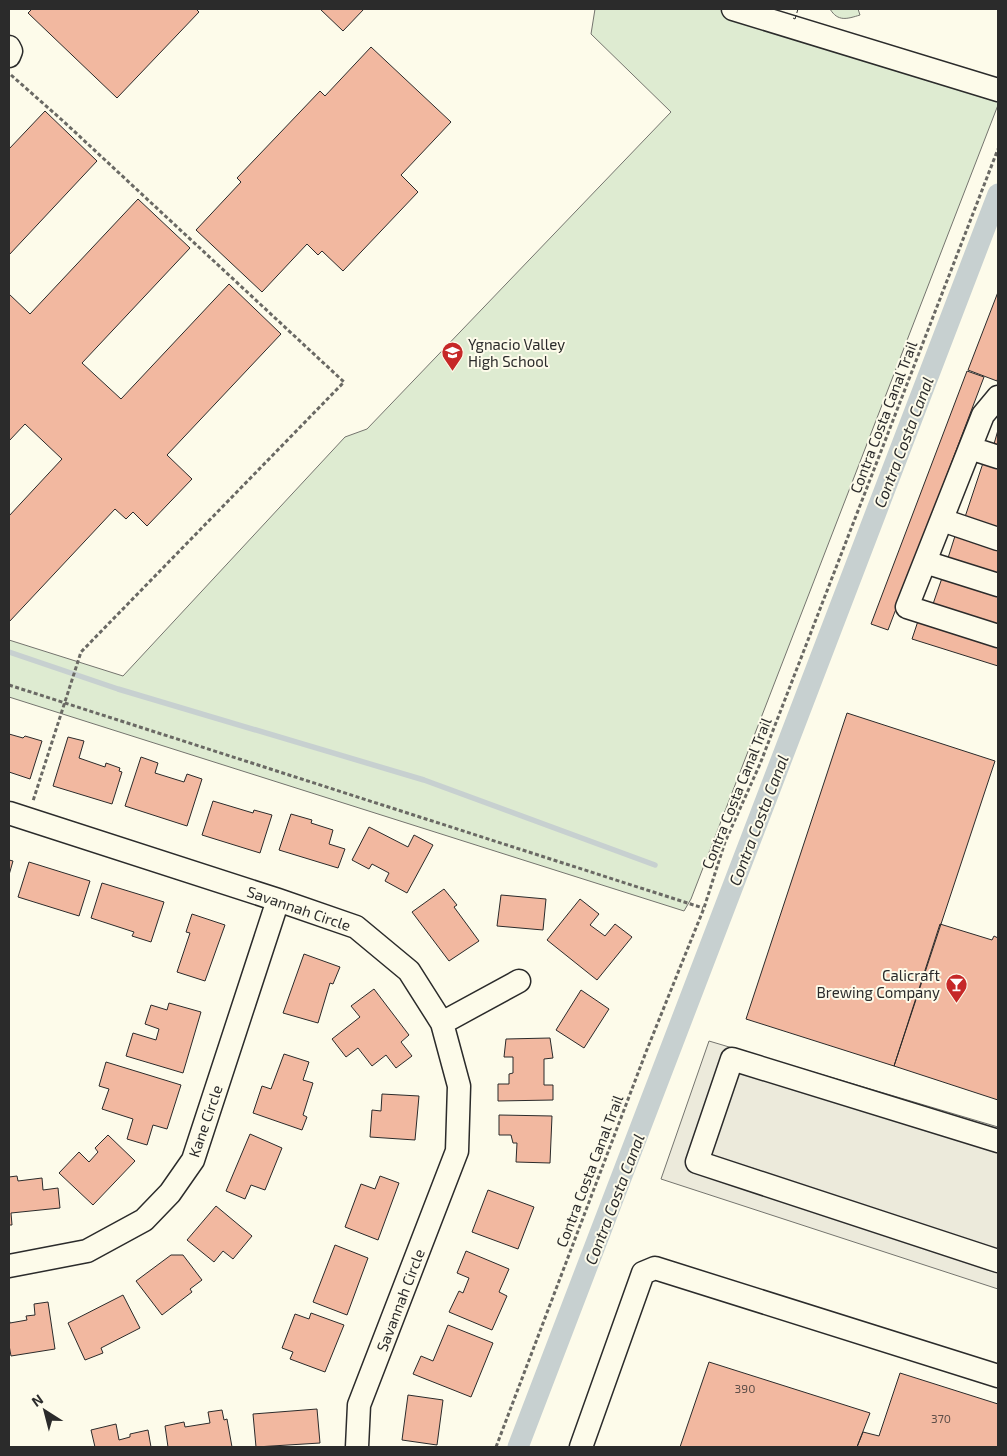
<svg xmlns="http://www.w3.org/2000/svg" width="1007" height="1456" font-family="'Exo 2',sans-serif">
<rect width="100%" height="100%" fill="#fdfbea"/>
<!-- green -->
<path fill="#deebd1" stroke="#74746e" d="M595 9H724L998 93V105L691 899 684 911 9 697V640L123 676 345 437 367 429 671 112 591 34Z
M830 9H858L860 15C847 19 838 22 830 9Z"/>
<!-- parking -->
<path fill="#eceadb" stroke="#74746e" d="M709 1041 998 1127V1289L661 1179Z"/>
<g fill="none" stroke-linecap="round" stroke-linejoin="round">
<!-- stream -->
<path stroke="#c7d0d0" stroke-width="5.5" d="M9 652 118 689 424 780 655 865"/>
<!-- canal -->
<path stroke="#c7d0d0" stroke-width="21" d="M518 1447 998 194"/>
</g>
<!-- building -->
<path fill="#f2b8a0" stroke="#2b2b2b" d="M32 9H196L199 12 117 98 28 13Z
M320 9H364L343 31Z
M371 47 451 122 401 175 418 192 343 271 322 251 318 255 307 244 262 292 196 230 241 182 237 178 320 91 325 96Z
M45 111 97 161 9 255V149Z
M138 199 190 248 82 363 121 399 229 284 281 334 167 455 192 479 147 526 133 512 126 519 115 509 9 622V516L62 459 25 424 9 441V294L30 314Z
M998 292V377L997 381 968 370Z
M967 371 984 377 888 630 871 624Z
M998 430V445L994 444Z
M983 463 998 468V527L965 517Z
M955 536 998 550V574L948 558Z
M942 578 998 596V625L933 604Z
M918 621 998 647V666L912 639Z
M847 713 995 761 894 1066 746 1019Z
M9 734 23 738 25 736 42 741 30 779 9 772Z
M68 737 84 741 79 758 105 767 106 763 120 768 119 771 122 772 112 804 53 786Z
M141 757 158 763 155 773 184 782 187 774 202 779 187 826 125 806Z
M213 801 253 813 254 810 272 815 260 853 202 835Z
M291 814 312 820 311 823 333 830 329 844 345 849 338 868 279 850Z
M369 827 408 847 414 835 433 845 407 893 385 881 389 873 372 864 369 869 352 860Z
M9 860 13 861 9 875Z
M29 862 90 881 79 916 18 897Z
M102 883 164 902 151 942 132 936 134 932 91 918Z
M444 889 457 905 454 907 479 941 449 961 412 912Z
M501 895 546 899 543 930 497 926Z
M580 899 599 914 590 925 605 936 615 924 632 937 597 980 547 940Z
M192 914 225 925 205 981 177 972 190 933 186 932Z
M940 924 992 940 994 936 998 938V1100L894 1066Z
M304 954 340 967 333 984 330 983 318 1023 283 1013Z
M374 989 409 1035 401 1042 412 1056 396 1068 386 1055 372 1066 358 1048 346 1057 332 1039 360 1017 351 1006Z
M581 990 609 1009 584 1048 556 1030Z
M169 1003 201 1012 183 1073 126 1056 133 1033 156 1040 159 1029 145 1024 151 1005 167 1010Z
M550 1038 553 1058 544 1059V1085H553V1100L498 1101V1084H509V1074L513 1073V1057H504L506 1039Z
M284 1054 309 1062 303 1080 313 1083 303 1115 307 1117 302 1130 253 1113 262 1086 271 1089Z
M106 1062 181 1085 167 1129 153 1125 147 1145 127 1139 133 1119 102 1109 109 1089 99 1086Z
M382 1094 419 1096 415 1140 370 1137 372 1110 381 1111Z
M499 1115 552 1116 550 1163 516 1162 517 1143H513L511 1135H499Z
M250 1134 282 1148 265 1190 251 1185 245 1199 226 1191Z
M108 1135 135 1161 93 1205 59 1173 79 1152 89 1162 98 1152 95 1148Z
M17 1176 18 1181 42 1178 43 1190 58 1188 60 1208 11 1213 12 1225H9V1177Z
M380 1176 399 1183 378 1240 345 1227 361 1184 375 1189Z
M488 1190 534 1207 518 1249 472 1232Z
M216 1206 252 1236 233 1259 223 1251 214 1262 187 1240Z
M335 1245 368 1258 347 1315 313 1302Z
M466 1251 509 1269 499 1292 507 1296 492 1330 449 1312 459 1291 463 1293 469 1278 457 1273Z
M171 1255H183L202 1280 190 1289 192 1292 162 1315 136 1281Z
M123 1295 140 1328 101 1348 103 1353 85 1360 68 1323Z
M48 1302 55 1349 11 1356 9 1345V1319L10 1323 27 1320 26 1316 35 1315 34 1304Z
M311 1313 344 1325 325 1372 290 1359 293 1352 282 1348 295 1314 309 1319Z
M448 1325 493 1343 471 1397 413 1374 421 1356 433 1361Z
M709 1362 870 1413 857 1447H680Z
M900 1373 998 1404V1447H857L863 1432 879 1436Z
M408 1395 443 1400 437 1445 402 1440Z
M317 1409 320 1443 256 1447 253 1414Z
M222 1410 224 1420 227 1419 232 1447H168L165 1426 184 1422 185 1427 210 1423 208 1412Z
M116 1424 119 1440 130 1437V1434L148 1430 151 1447H95L91 1430Z"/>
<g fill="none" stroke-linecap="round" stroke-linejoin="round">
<defs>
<path id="minor" d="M733 9 998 90
M9 47 11 51 9 56
M998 397 983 415 907 607 998 636
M970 448 998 457
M942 520 998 539
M925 562 998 585
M9 813 278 900 356 927 409 971 442 1023 459 1086 457 1151 359 1405 357 1447
M442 1023 519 981
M998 1141 732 1059 697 1162 998 1261
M9 1266 87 1251 144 1220 170 1193 193 1160 278 900
M581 1447 643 1273 655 1268 998 1376"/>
</defs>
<!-- minor casing -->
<use href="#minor" stroke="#2b2b2b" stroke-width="25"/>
<!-- path -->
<path stroke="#6a6964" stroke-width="3" stroke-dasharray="4 2.5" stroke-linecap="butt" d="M11 75 62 120 344 382 81 652 33 801
M9 685 703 908
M496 1447 646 1052 704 908 725 842 760 764 998 149"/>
<!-- minor -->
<use href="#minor" stroke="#fdfbea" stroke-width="22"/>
<!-- fence -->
<path stroke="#2b2b2b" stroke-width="1" stroke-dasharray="6 2.5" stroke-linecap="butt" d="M793 18 795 19 798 9"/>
</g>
<!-- icons -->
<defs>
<symbol id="school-pin" viewBox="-11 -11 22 30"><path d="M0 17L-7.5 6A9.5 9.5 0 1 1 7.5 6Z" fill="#c62828" stroke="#fdfbea"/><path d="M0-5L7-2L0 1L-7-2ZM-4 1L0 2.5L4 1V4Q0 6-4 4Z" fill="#fff"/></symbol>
<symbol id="bar-pin" viewBox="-11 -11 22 30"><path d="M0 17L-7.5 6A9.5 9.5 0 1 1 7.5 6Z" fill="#c62828" stroke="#fdfbea"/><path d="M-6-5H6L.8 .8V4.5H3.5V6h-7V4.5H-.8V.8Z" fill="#fff"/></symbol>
</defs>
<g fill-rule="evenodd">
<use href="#school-pin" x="440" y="340" width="25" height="34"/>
<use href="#bar-pin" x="944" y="972" width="25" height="34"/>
</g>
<g text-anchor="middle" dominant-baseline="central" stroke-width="4" stroke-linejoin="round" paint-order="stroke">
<!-- number labels -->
<g font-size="12" fill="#5d4e48">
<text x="745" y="1388">390</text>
<text x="941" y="1418">370</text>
</g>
<!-- poi labels -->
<g font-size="15" fill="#2b2b2b" stroke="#fdfbea" text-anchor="start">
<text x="468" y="344">Ygnacio Valley<tspan x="468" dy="17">High School</tspan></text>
<text x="940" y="975" text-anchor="end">Calicraft<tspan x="940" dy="17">Brewing Company</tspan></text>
</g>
<!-- street labels -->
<g font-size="15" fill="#2b2b2b" stroke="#fdfbea">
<text transform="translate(883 417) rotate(-69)">Contra Costa Canal Trail</text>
<text transform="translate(736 793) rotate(-68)">Contra Costa Canal Trail</text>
<text transform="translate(299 908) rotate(19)">Savannah Circle</text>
<text transform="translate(205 1121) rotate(-71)">Kane Circle</text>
<text transform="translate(589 1171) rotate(-69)">Contra Costa Canal Trail</text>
<text transform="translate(400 1300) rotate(-69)">Savannah Circle</text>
</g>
<!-- water labels -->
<g font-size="16" font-style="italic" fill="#2b2b2b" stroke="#fdfbea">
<text transform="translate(903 442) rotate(-69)">Contra Costa Canal</text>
<text transform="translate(758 820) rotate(-69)">Contra Costa Canal</text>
<text transform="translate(614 1199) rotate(-69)">Contra Costa Canal</text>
</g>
</g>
<!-- border -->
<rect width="1007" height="1456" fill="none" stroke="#2b2b2b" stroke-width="20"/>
<!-- north arrow -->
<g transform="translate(45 1411) rotate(324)" stroke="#fdfbea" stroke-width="4" paint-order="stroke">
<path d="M0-4L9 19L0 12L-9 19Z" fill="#2b2b2b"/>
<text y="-8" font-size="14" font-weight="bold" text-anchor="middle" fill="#2b2b2b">N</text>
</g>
</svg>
